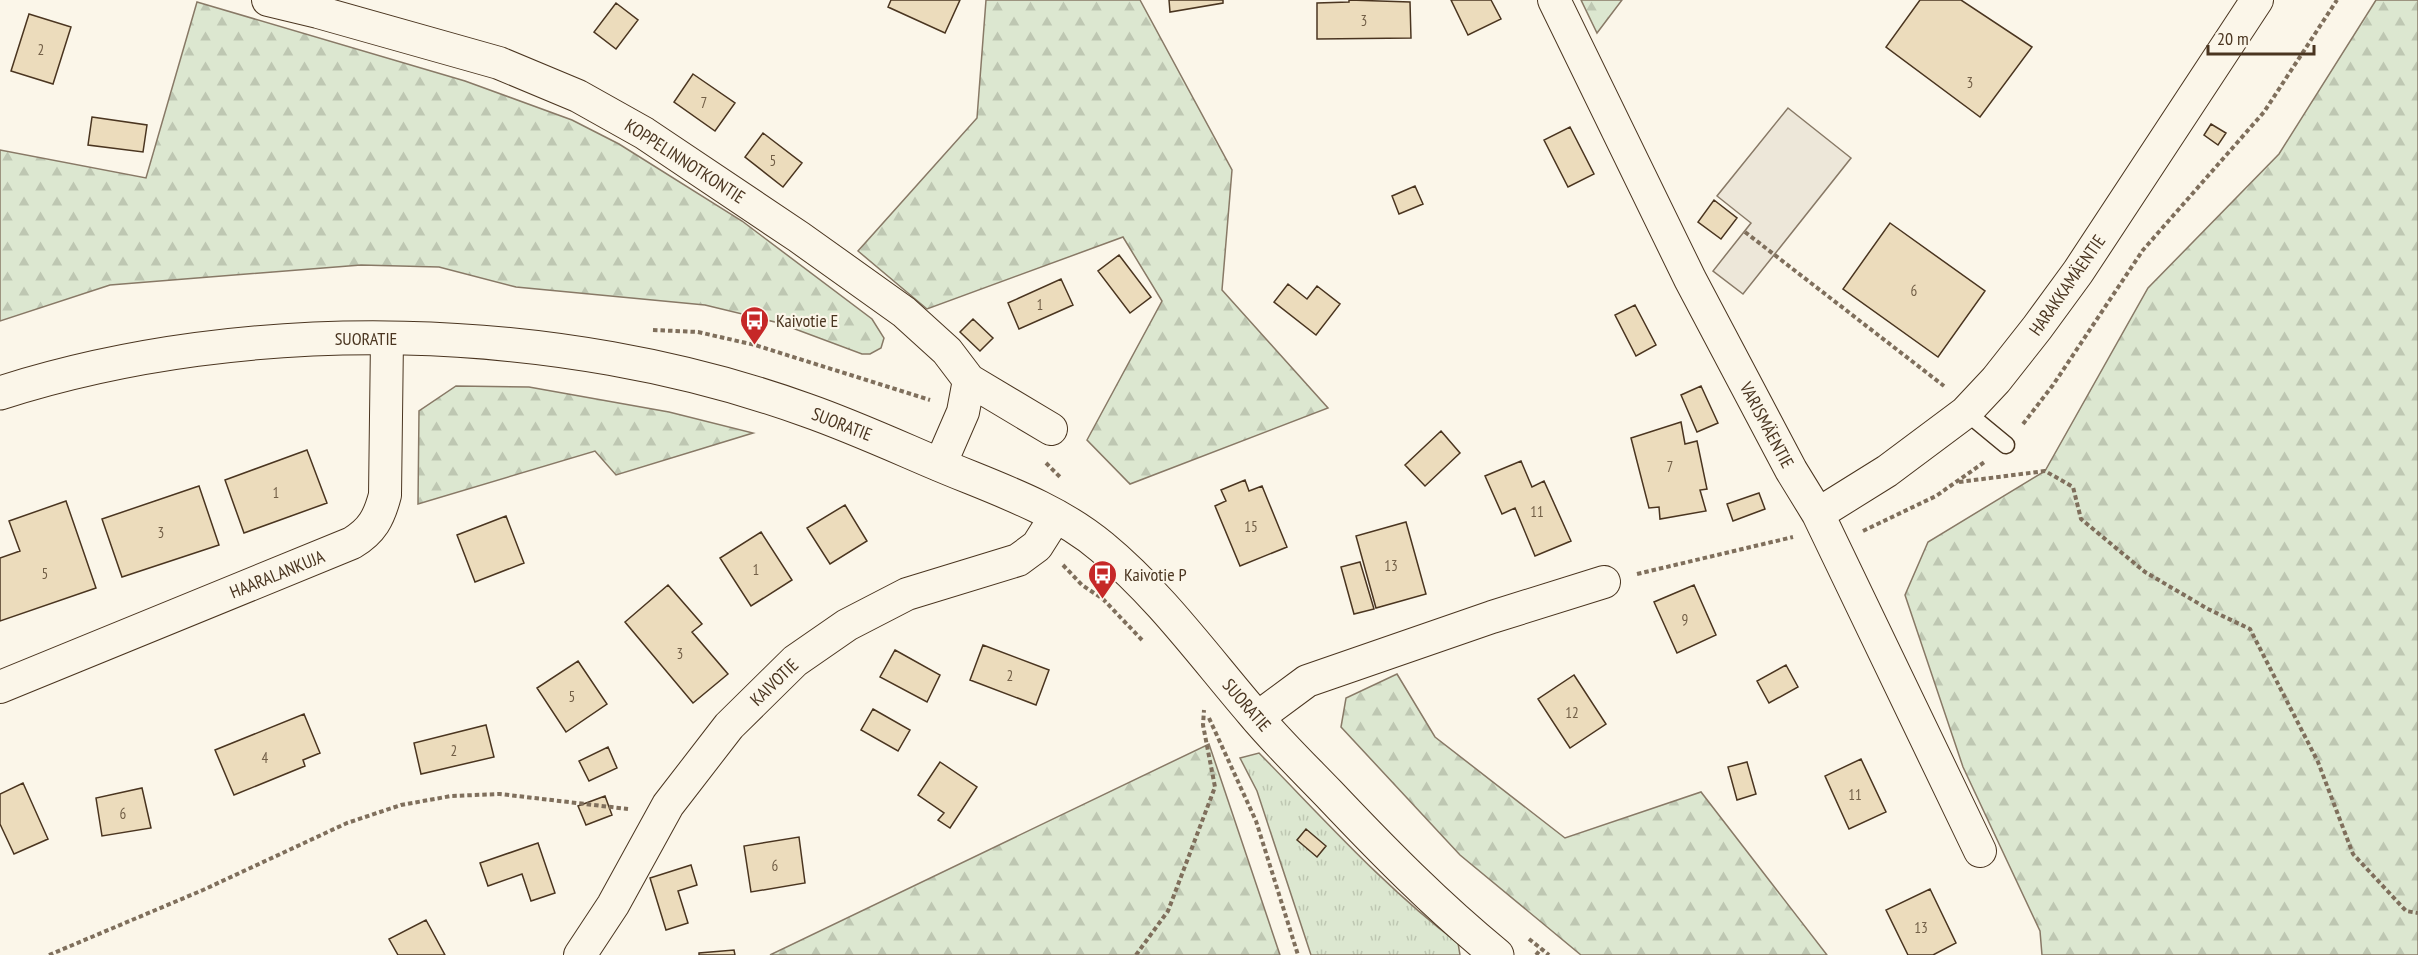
<svg xmlns="http://www.w3.org/2000/svg" width="2418" height="955" font-family="'PT Sans Narrow',sans-serif">
<defs>
<pattern id="grass-tufts" width="24" height="20" patternUnits="userSpaceOnUse" patternTransform="scale(1.5)"><rect width="24" height="20" fill="#dce7d0"/><path d="M3 7l-1-3M5 7V3M7 7l1-3M15 17l-1-3M17 17v-4M19 17l1-3" fill="none" stroke="#bec7b2"/></pattern>
<pattern id="forest-firs" width="22" height="20" patternUnits="userSpaceOnUse" patternTransform="scale(1.5)"><rect width="22" height="20" fill="#dce7d0"/><path d="M5 1l3.5 6h-7zM16 11l3.5 6h-7z" fill="#bec7b2"/></pattern>
</defs>
<rect width="100%" height="100%" fill="#fbf6e9"/>
<!-- grass -->
<path fill="url(#grass-tufts)" stroke="#887966" stroke-width="1.5" d="M1259 753C1323 818 1385 888 1458 943L1460 955H1311L1257 791 1240 758Z"/>
<!-- forest -->
<path fill="url(#forest-firs)" stroke="#887966" stroke-width="1.5" d="M986 0H1140L1232 170 1222 290 1328 408 1130 484 1087 440 1162 301 1123 237 927 309 858 251 977 118Z
M1581 0H1622L1597 33Z
M2376 0H2418V955H2042L2040 931 1963 767 1905 595 1928 542 2045 471 2148 288 2279 154Z
M197 2 465 81 572 120 619 144 742 221 872 319 884 338 881 348 870 354H862L779 323 705 305 516 287 439 267 361 265 110 285 0 321V150L146 178Z
M456 386 529 387 669 412 753 433 616 475 595 451 418 504 419 411Z
M1397 674 1435 737 1565 838 1701 792 1827 955H1581L1460 855 1341 727 1346 698Z
M1209 744 1280 955H770Z"/>
<!-- parking -->
<path fill="#ede7d9" stroke="#887966" stroke-width="1.5" d="M1788 108 1851 158 1743 294 1713 271 1751 223 1717 196Z"/>
<!-- building -->
<path fill="#ecdcbc" stroke="#4a3520" stroke-width="1.5" d="M891 0H960L945 33 888 7Z
M1169 0H1223V3L1170 12Z
M1349 0 1410 2 1411 38 1317 39V3L1349 2Z
M1451 0H1491L1501 19 1468 35Z
M1920 0H1961L2032 47 1980 117 1886 47Z
M616 3 638 20 616 49 594 32Z
M29 14 71 27 53 84 11 71Z
M693 74 735 103 715 131 674 102Z
M92 117 147 125 143 152 88 145Z
M2211 124 2226 133 2218 145 2204 135Z
M1570 127 1594 174 1568 187 1544 140Z
M763 133 802 163 783 187 745 157Z
M1415 186 1423 204 1399 214 1392 196Z
M1714 200 1737 218 1721 239 1698 222Z
M1890 223 1985 291 1938 357 1843 289Z
M1119 255 1151 297 1130 313 1098 271Z
M1061 279 1073 305 1019 329 1008 303Z
M1288 284 1307 299 1317 286 1340 304 1316 335 1274 302Z
M1635 305 1656 345 1636 356 1615 315Z
M973 319 993 338 980 351 960 332Z
M1701 386 1718 423 1697 432 1681 395Z
M1681 422 1685 444 1697 441 1707 489 1700 490 1706 511 1660 519 1659 507 1649 508 1631 438Z
M1441 431 1460 453 1425 486 1405 465Z
M307 450 327 503 244 533 225 480Z
M1521 461 1532 487 1544 481 1571 541 1535 556 1515 508 1502 514 1485 476Z
M1245 480 1249 491 1262 486 1287 547 1240 566 1215 506 1226 501 1221 490Z
M199 486 219 545 122 577 102 519Z
M1759 493 1765 509 1733 521 1727 504Z
M66 501 96 588 0 621V558L20 551 9 521Z
M845 505 867 541 830 564 807 528Z
M506 516 524 563 475 582 457 535Z
M1406 522 1426 594 1376 608 1356 536Z
M761 532 792 580 751 606 720 558Z
M1360 562 1374 609 1354 614 1341 567Z
M668 585 702 624 692 632 728 674 693 703 625 622Z
M1694 585 1716 635 1677 653 1654 602Z
M983 645 1049 670 1036 705 970 680Z
M895 650 940 675 927 702 880 677Z
M578 661 607 704 566 732 537 688Z
M1786 665 1798 687 1769 703 1757 681Z
M1574 675 1606 724 1570 748 1538 699Z
M873 709 910 730 898 751 861 730Z
M304 714 320 753 303 760 305 766 234 795 215 750Z
M486 725 494 757 421 774 414 743Z
M608 747 617 768 589 781 579 761Z
M1861 759 1886 812 1849 829 1825 776Z
M940 762 977 787 950 828 938 820 944 813 918 795Z
M1747 762 1756 794 1737 800 1728 767Z
M23 783 48 839 14 854 0 824V794Z
M142 788 151 828 102 836 96 798Z
M605 796 612 815 586 825 578 806Z
M1306 829 1326 846 1317 857 1297 840Z
M799 837 805 883 751 892 744 846Z
M538 843 555 893 531 901 522 874 488 886 480 863Z
M691 865 697 885 678 891 688 923 666 930 650 878Z
M1930 889 1956 943 1933 955H1908L1886 910Z
M426 920 445 955H398L389 939Z
M734 950 735 955H699V953Z"/>
<g fill="none" stroke-linecap="round" stroke-linejoin="round">
<defs>
<path id="service" d="M1966 412 2006 445"/>
<path id="minor" d="M268 0 318 12 499 63 578 96 644 133 799 237 904 312 947 351 969 380 963 412 940 465
M1554 0 1690 279 1791 470 1818 514 1980 851
M969 380 1051 429
M1818 514 1887 471 1966 412 1996 380 2037 328 2078 272 2257 0
M0 687 352 543C372 531 379 518 385 495L387 338
M1257 718 1307 681 1492 617 1604 582
M580 955 613 905 668 805 729 726 795 661 847 625 907 594 1018 560 1037 546 1056 516"/>
<path id="tertiary" d="M0 393C250 313 559 321 806 410 849 425 891 444 933 462 991 487 1053 506 1102 547 1159 594 1204 656 1252 712 1276 741 1303 767 1329 794 1382 850 1437 906 1497 955"/>
</defs>
<!-- service casing -->
<use href="#service" stroke="#4a3520" stroke-width="19"/>
<!-- minor casing -->
<use href="#minor" stroke="#4a3520" stroke-width="34"/>
<!-- tertiary casing -->
<use href="#tertiary" stroke="#4a3520" stroke-width="35"/>
<!-- path -->
<path stroke="#7f6f5c" stroke-width="4" stroke-dasharray="4.5 3" stroke-linecap="butt" d="M1745 232 1944 386
M653 330 698 332 755 345 930 400
M2023 424 2053 385 2143 250 2264 112 2337 0
M1046 463 1060 477
M1959 482 2045 471 2073 487 2081 519 2145 572 2208 609 2250 629 2318 762 2353 854 2406 911 2418 913
M1863 531 1936 496 1986 461
M1063 565 1082 585 1103 599 1142 640
M1637 574 1793 537
M1209 718 1256 821 1298 955
M1529 939 1549 955
M49 955 203 890 347 823 401 805 451 796 500 794 628 809
M1136 955 1168 911 1215 787 1203 725 1204 710
M1536 955 1541 949"/>
<!-- service -->
<use href="#service" stroke="#fbf6e9" stroke-width="16"/>
<!-- minor -->
<use href="#minor" stroke="#fbf6e9" stroke-width="32"/>
<!-- tertiary -->
<use href="#tertiary" stroke="#fbf6e9" stroke-width="33"/>
</g>
<!-- icons -->
<defs>
<symbol id="bus-pin" viewBox="-11 -11 22 30"><path d="M0 17L-7.5 6A9.5 9.5 0 1 1 7.5 6Z" fill="#c62828" stroke="#fbf6e9"/><path d="M-5-6H5V4H4V6H2V4H-2V6H-4V4H-5ZM-3.5-4V0h7V-4ZM-3.5 1.2v1.5H-2V1.2ZM2 1.2v1.5H3.5V1.2Z" fill="#fff"/></symbol>
</defs>
<g fill-rule="evenodd">
<use href="#bus-pin" x="738" y="304" width="33" height="45"/>
<use href="#bus-pin" x="1086" y="558" width="33" height="45"/>
</g>
<g text-anchor="middle" dominant-baseline="central" stroke-width="4.5" stroke-linejoin="round" paint-order="stroke">
<!-- number labels -->
<g font-size="15" fill="#725f47">
<text x="1364" y="20">3</text>
<text x="41" y="49">2</text>
<text x="1970" y="82">3</text>
<text x="704" y="102">7</text>
<text x="773" y="160">5</text>
<text x="1914" y="290">6</text>
<text x="1040" y="304">1</text>
<text x="1670" y="466">7</text>
<text x="276" y="492">1</text>
<text x="1537" y="511">11</text>
<text x="1251" y="526">15</text>
<text x="161" y="532">3</text>
<text x="1391" y="565">13</text>
<text x="756" y="569">1</text>
<text x="45" y="573">5</text>
<text x="1685" y="619">9</text>
<text x="680" y="653">3</text>
<text x="1010" y="675">2</text>
<text x="572" y="696">5</text>
<text x="1572" y="712">12</text>
<text x="454" y="750">2</text>
<text x="265" y="757">4</text>
<text x="1855" y="794">11</text>
<text x="123" y="813">6</text>
<text x="775" y="865">6</text>
<text x="1921" y="927">13</text>
</g>
<!-- street labels -->
<g font-size="18" fill="#4a3520" stroke="#fbf6e9">
<text transform="translate(685 161) rotate(33)">KOPPELINNOTKONTIE</text>
<text transform="translate(2067 285) rotate(-55)">HARAKKAMÄENTIE</text>
<text x="366" y="338">SUORATIE</text>
<text transform="translate(842 424) rotate(21)">SUORATIE</text>
<text transform="translate(1767 425) rotate(62)">VARISMÄENTIE</text>
<text transform="translate(277 574) rotate(-22)">HAARALANKUJA</text>
<text transform="translate(774 682) rotate(-44)">KAIVOTIE</text>
<text transform="translate(1247 705) rotate(49)">SUORATIE</text>
</g>
<!-- poi labels -->
<g font-size="18" fill="#4a3520" stroke="#fbf6e9" text-anchor="start">
<text x="776" y="320">Kaivotie E</text>
<text x="1124" y="574">Kaivotie P</text>
</g>
</g>
<!-- scale -->
<path d="M2208 45v9h106v-9" fill="none" stroke="#4a3520" stroke-width="3"/>
<text x="2217" y="45" font-size="18" fill="#4a3520" stroke="#fbf6e9" stroke-width="4.5" paint-order="stroke">20 m</text>
</svg>
